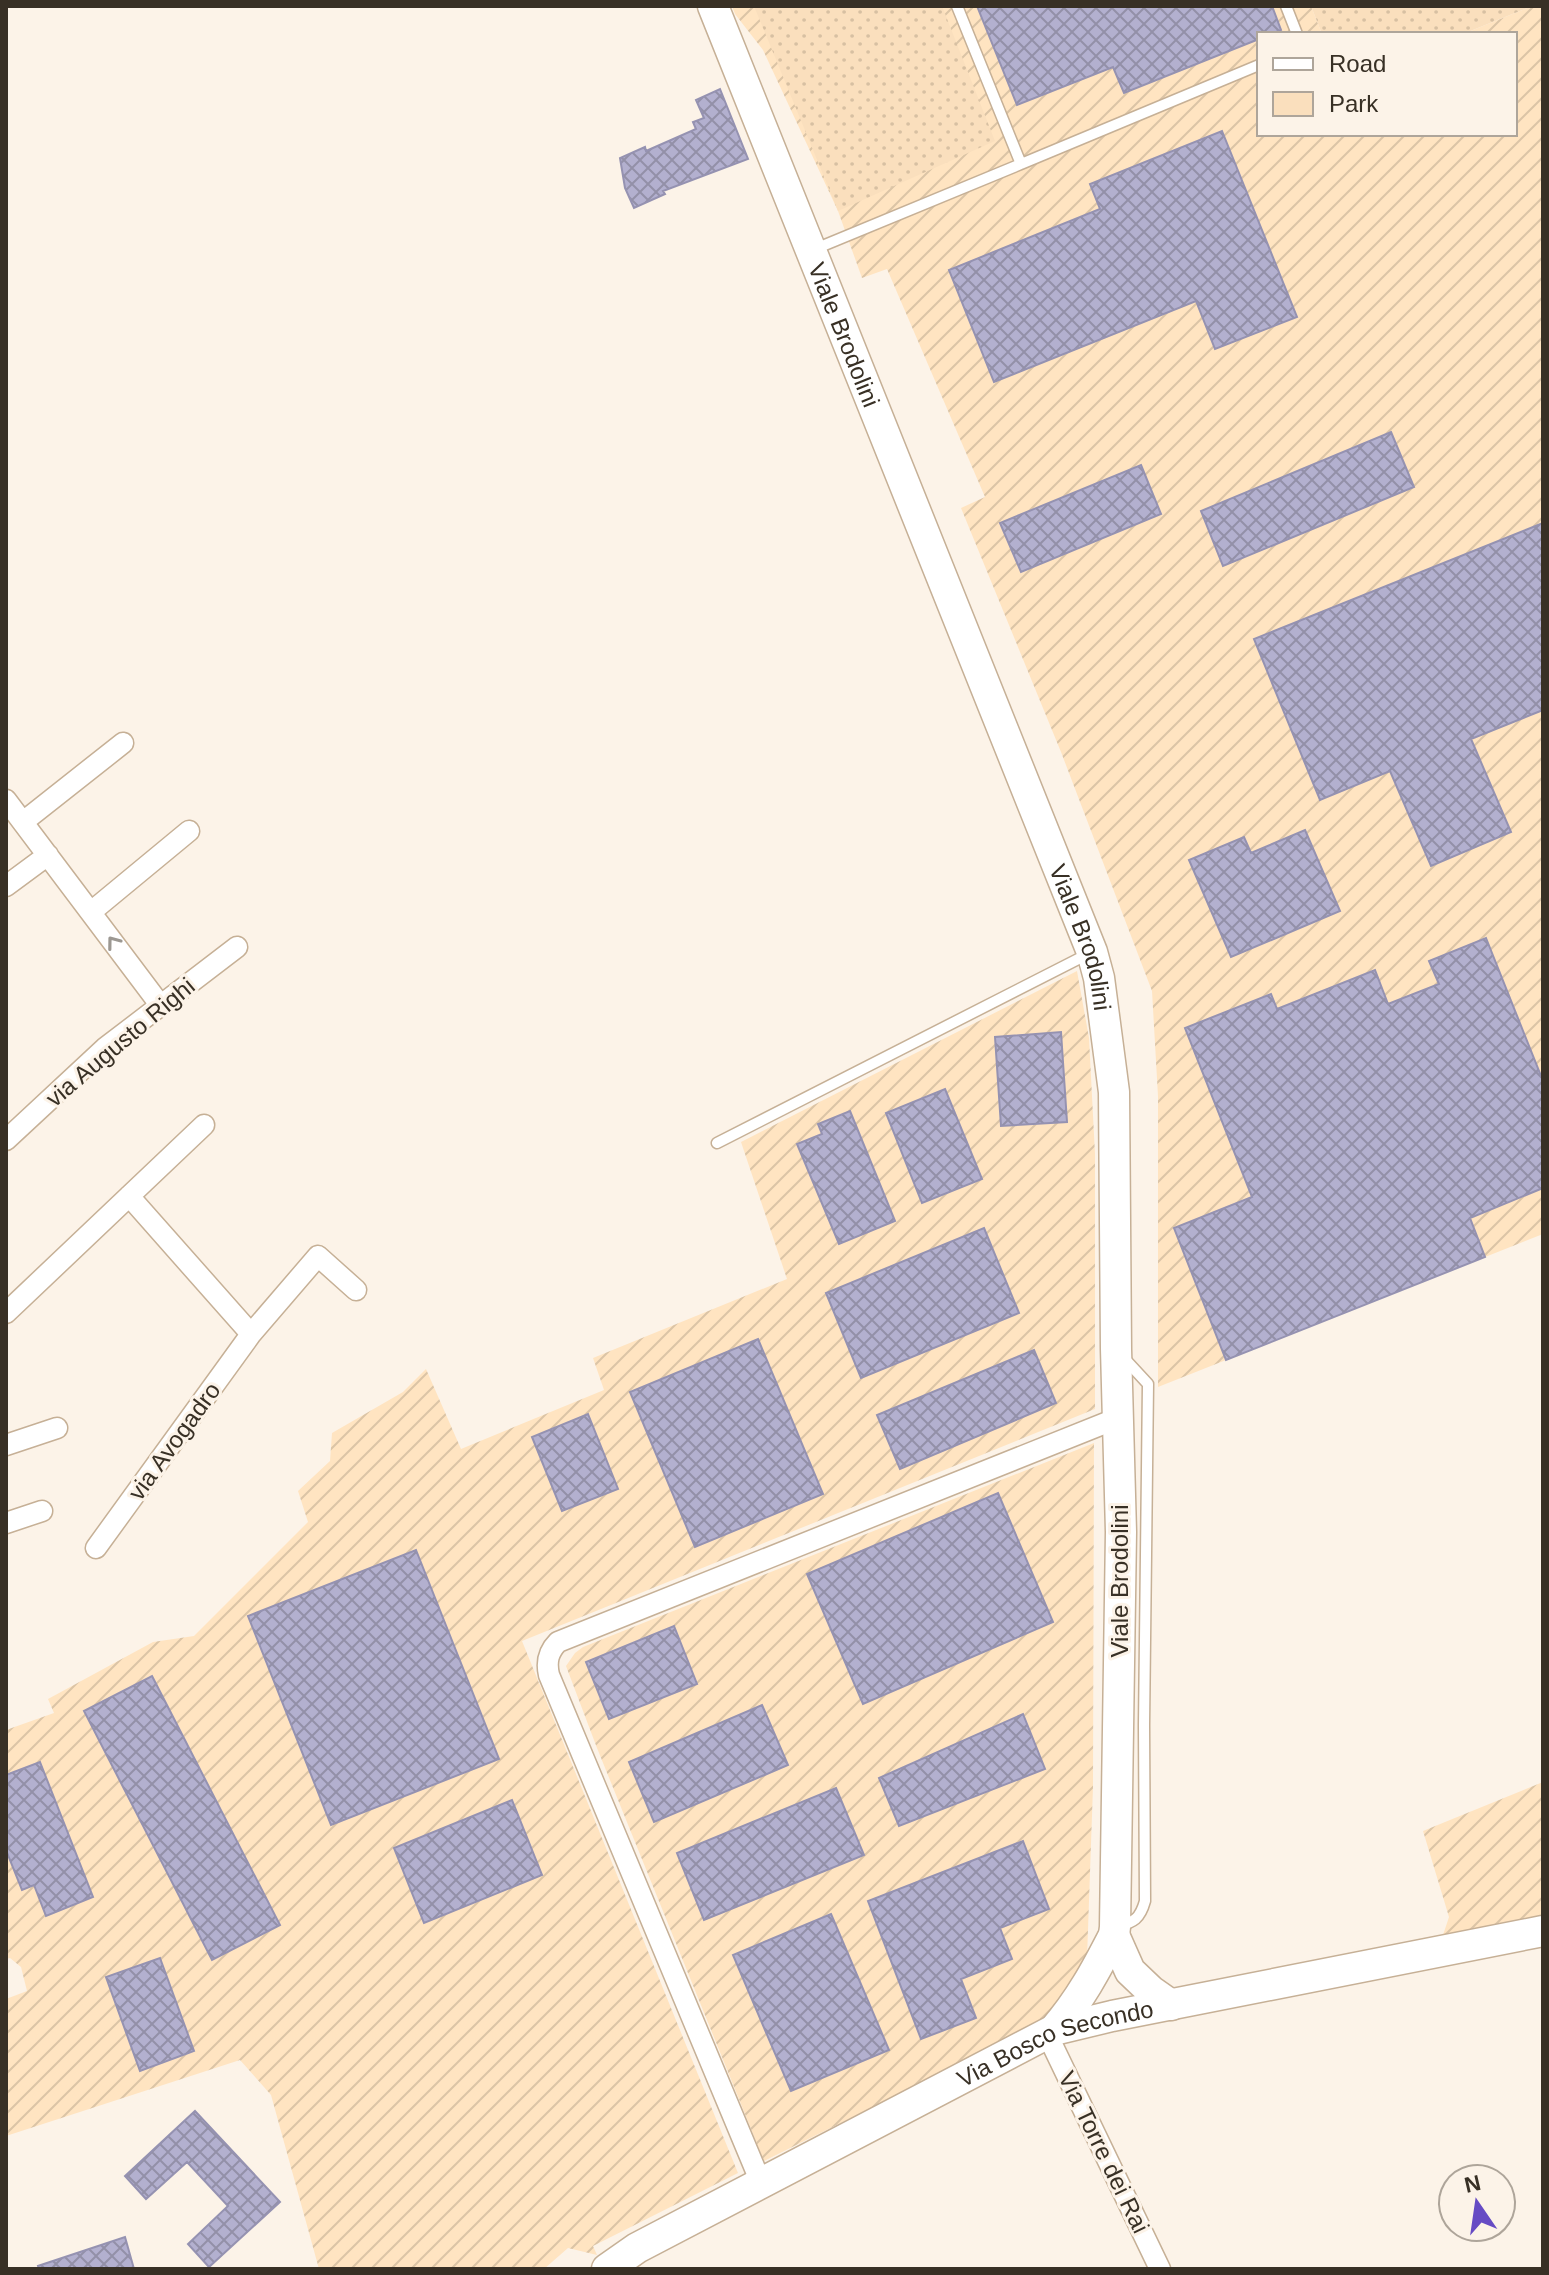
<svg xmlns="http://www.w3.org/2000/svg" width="1549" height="2275" font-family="Helvetica,sans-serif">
<defs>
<pattern id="industrial-furrows" width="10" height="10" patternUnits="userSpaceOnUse" patternTransform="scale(2)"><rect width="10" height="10" fill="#ffe4c1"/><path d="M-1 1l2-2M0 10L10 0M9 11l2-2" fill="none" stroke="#dbc4a6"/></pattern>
<pattern id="green-dots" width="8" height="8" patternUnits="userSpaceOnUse" patternTransform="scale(2)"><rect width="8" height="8" fill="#fadfbd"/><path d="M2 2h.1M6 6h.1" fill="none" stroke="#d7c0a2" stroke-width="1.8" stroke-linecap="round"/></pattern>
<pattern id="building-cross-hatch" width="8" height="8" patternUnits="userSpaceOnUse" patternTransform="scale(2)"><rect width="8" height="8" fill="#b3b0cf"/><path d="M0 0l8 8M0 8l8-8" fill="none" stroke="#9390a8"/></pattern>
</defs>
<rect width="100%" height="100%" fill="#fcf3e8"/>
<!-- industrial -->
<path fill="url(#industrial-furrows)" d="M732 6H1311L1322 34H1259V134H1515V34H1463L1532 6H1543V1234L1158 1387V1096L1152 991 1061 752 961 508 985 497 887 269 862 278 838 211 763 50 735 14Z
M1077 971 1089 1038 1095 1154V1409L522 1641 738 2173 593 2246 597 2255 568 2248 544 2269H319L271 2095 240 2060 6 2136V1999L27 1991 21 1967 10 1958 6 1959V1730L54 1713 48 1699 153 1642 194 1636 308 1522 298 1491 330 1461 332 1433 403 1392 426 1369 461 1449 604 1390 593 1358 787 1279 741 1142Z
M1094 1443 1093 1787 1087 1958 1046 2021 764 2161 597 1748 566 1666 575 1653 583 1647Z
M1543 1782V1919L1442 1938 1449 1917 1423 1831Z"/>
<!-- green -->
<path fill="url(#green-dots)" d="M754 6H942L995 141 838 211Z
M1311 6H1532L1463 34H1322Z"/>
<!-- building -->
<path fill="url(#building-cross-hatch)" stroke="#9592b1" stroke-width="2" d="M977 6H1272L1281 30 1271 34H1259V39L1124 93 1113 67 1017 105Z
M720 89 748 159 663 191 665 194 634 208 625 188 620 158 645 147 646 151 696 129 693 122 704 118 696 100Z
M1222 131 1297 317 1215 349 1196 301 994 382 949 270 1100 209 1090 184Z
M1391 432 1414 487 1223 566 1201 511Z
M1141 465 1161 514 1021 572 1000 523Z
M1543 523V710L1471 739 1511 832 1431 866 1390 771 1320 800 1254 639Z
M1305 830 1340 911 1231 957 1189 860 1244 837 1251 853Z
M1486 938 1543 1081V1188L1470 1218 1485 1257 1226 1360 1174 1228 1252 1197 1185 1028 1271 994 1277 1009 1375 970 1388 1004 1439 984 1429 961Z
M1061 1032 1067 1122 1001 1126 995 1037Z
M945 1089 982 1179 922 1203 886 1113Z
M850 1111 895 1221 839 1244 797 1144 822 1134 818 1124Z
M984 1228 1019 1313 861 1378 826 1293Z
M758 1339 823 1494 695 1547 630 1392Z
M1034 1350 1056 1403 900 1469 877 1415Z
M588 1414 618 1489 562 1511 532 1437Z
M998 1493 1053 1622 863 1704 807 1574Z
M416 1550 499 1759 331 1825 248 1616Z
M674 1626 697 1684 609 1719 586 1662Z
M152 1676 280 1925 212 1960 84 1711Z
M762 1705 788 1765 654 1822 629 1762Z
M1023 1714 1045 1769 899 1826 879 1778Z
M40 1762 93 1897 46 1916 34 1885 22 1890 6 1850V1775Z
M836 1788 864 1855 704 1920 677 1853Z
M512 1800 542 1875 424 1923 394 1848Z
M1023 1841 1049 1909 1000 1928 1012 1959 961 1979 976 2018 921 2039 868 1901Z
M831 1914 889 2050 791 2091 733 1955Z
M160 1958 194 2051 140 2071 106 1977Z
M195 2111 280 2202 209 2267 188 2244 228 2206 187 2162 146 2199 125 2176Z
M125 2237 134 2269H39L38 2266Z"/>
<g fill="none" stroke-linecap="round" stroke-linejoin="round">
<defs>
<path id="lane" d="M1286 6 1297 34
M1021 164 1259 65
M815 249 1021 164 957 6
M717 1143 1090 953
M1117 1927C1134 1922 1140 1919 1145 1901L1144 1725 1148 1384 1123 1357"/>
<path id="street" d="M6 800 155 998 158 1006
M23 822 123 743
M6 886 48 855
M91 912 189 831
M6 1140 105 1048 237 947
M6 1313 204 1125
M251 1334 318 1256 356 1290
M6 1445 57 1428
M6 1523 42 1511
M96 1548 251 1334 129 1196
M1047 2034 1160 2269
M761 2183 549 1675C546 1662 548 1652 558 1642L1118 1418"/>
<g id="secondary">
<path id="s1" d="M713 6 1092 952 1099 978 1114 1092 1116 1349 1121 1532 1115 1927 1114 1935C1096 1970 1080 2000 1054 2030"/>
<path d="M1114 1935 1130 1971 1151 1991 1171 2005"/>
<path id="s2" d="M607 2269 637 2248 1054 2030 1112 2016 1543 1931"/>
</g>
</defs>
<!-- lane casing -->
<use href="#lane" stroke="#c6b096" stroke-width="13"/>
<!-- street casing -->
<use href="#street" stroke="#c6b096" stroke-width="23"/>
<!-- secondary casing -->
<use href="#secondary" stroke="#c6b096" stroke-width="33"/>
<!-- lane -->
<use href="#lane" stroke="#fff" stroke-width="10"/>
<!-- street -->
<use href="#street" stroke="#fff" stroke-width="20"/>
<!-- secondary -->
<use href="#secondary" stroke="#fff" stroke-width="30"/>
</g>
<!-- one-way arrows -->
<defs><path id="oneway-chevron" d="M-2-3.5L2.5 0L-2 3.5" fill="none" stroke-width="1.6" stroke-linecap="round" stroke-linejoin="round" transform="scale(2)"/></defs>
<use stroke="#9c9892" href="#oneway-chevron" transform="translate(113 942) rotate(-127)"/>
<g text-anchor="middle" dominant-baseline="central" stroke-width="6" stroke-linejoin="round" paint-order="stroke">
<!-- street labels -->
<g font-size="24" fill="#383025" stroke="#fcf3e8">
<text stroke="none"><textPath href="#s1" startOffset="354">Viale Brodolini</textPath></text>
<text stroke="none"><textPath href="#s1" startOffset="1002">Viale Brodolini</textPath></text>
<text transform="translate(120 1042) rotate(-40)">via Augusto Righi</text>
<text transform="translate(174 1441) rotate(-54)">via Avogadro</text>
<text transform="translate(1119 1581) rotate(-90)">Viale Brodolini</text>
<text stroke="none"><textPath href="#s2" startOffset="504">Via Bosco Secondo</textPath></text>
<text transform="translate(1104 2152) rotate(64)">Via Torre dei Rai</text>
</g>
</g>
<!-- border -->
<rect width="1549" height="2275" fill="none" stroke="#383025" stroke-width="16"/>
<!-- legend -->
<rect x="1257" y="32" width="260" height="104" fill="#fcf3e8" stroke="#aea59a" stroke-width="2"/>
<rect x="1273" y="58" width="40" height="12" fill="#ffffff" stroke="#aea59a" stroke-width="2"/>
<text x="1329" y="72" font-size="24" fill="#383025">Road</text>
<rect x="1273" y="92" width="40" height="24" fill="#fadfbd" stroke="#aea59a" stroke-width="2"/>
<text x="1329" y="112" font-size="24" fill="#383025">Park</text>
<!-- north arrow -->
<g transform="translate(1477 2203) rotate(347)"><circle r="38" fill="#fcf3e8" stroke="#aea59a" stroke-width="2"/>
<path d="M0-6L14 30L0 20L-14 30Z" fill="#664bc4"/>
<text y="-12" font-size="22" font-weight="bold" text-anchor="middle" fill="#383025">N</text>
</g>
</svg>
